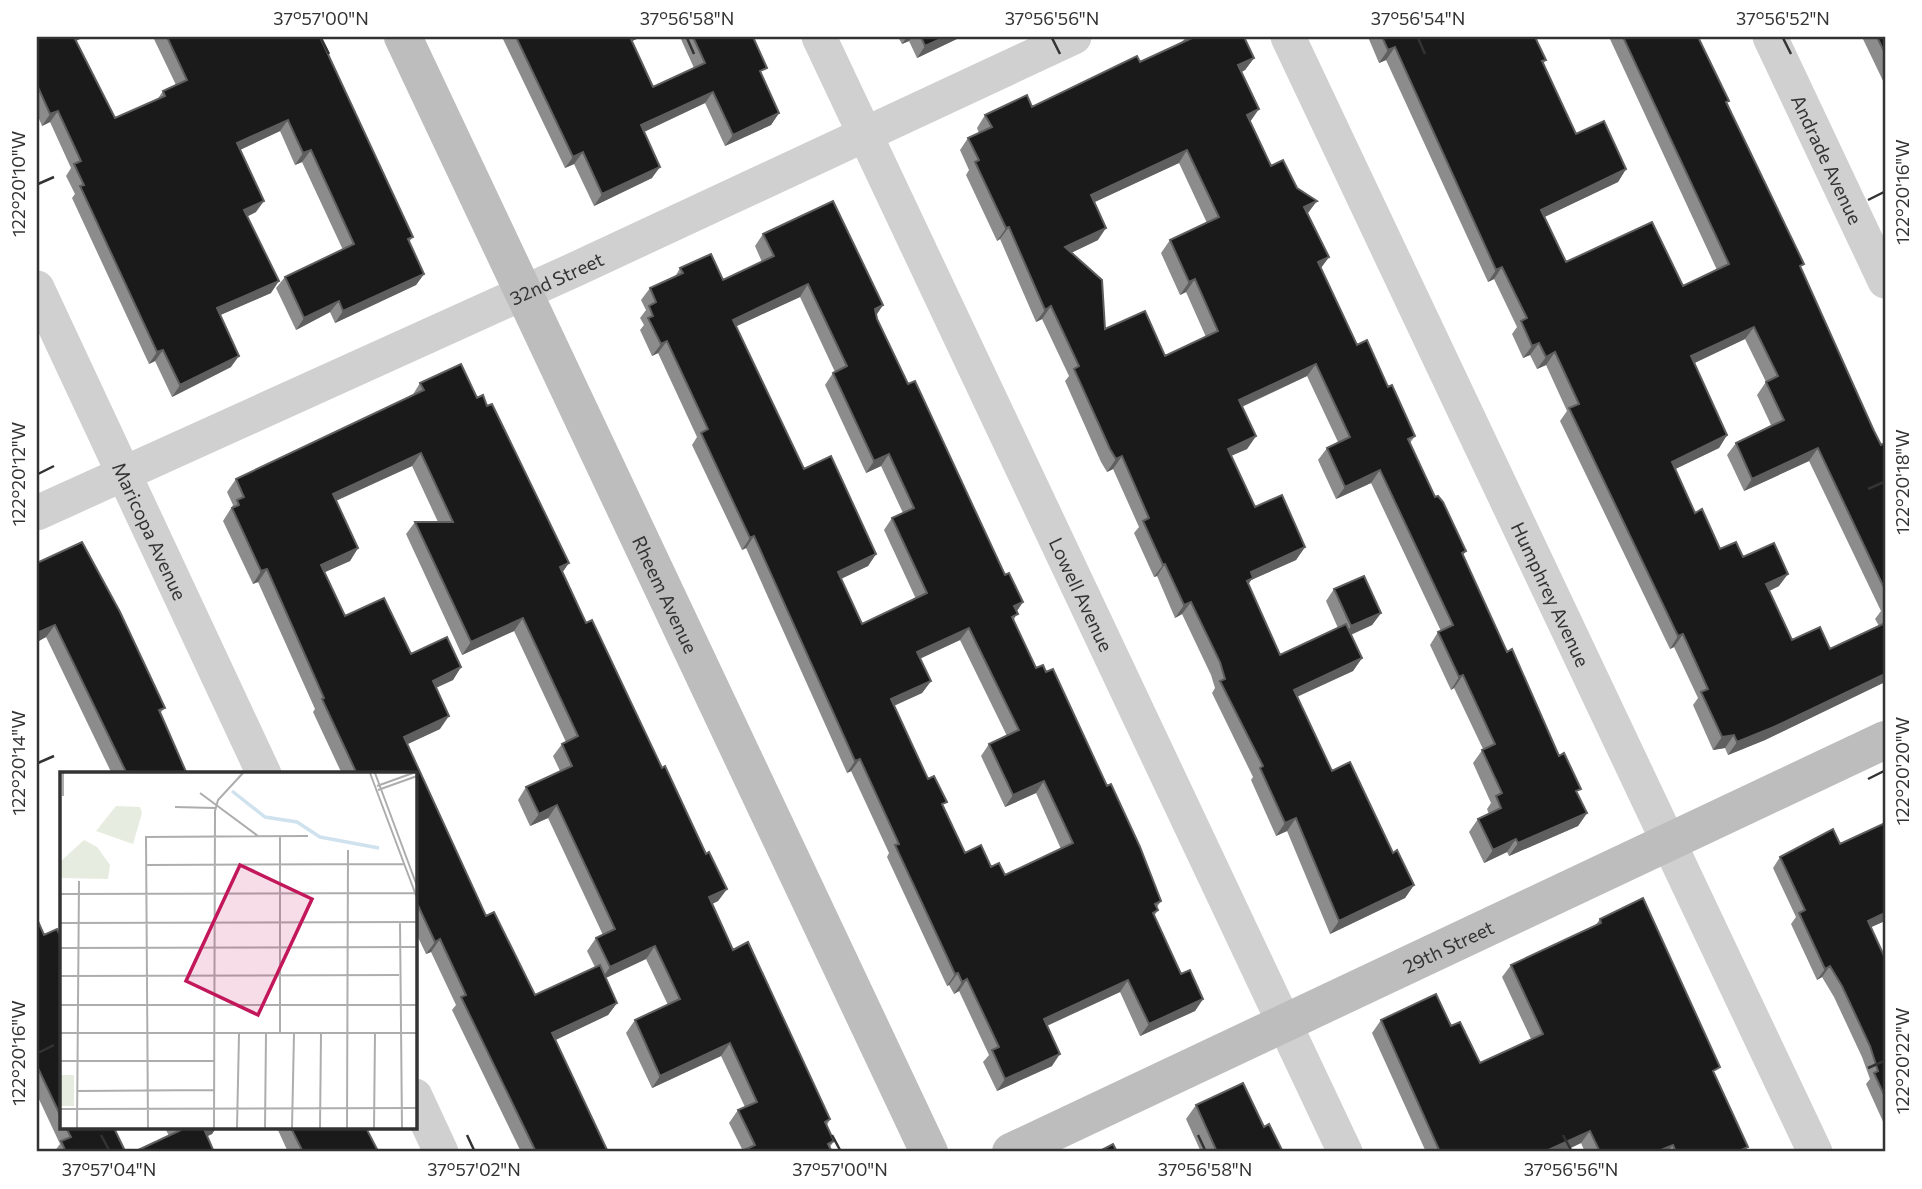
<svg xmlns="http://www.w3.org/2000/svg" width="1922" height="1189" font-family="Commissioner,sans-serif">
<rect width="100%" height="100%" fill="#fff"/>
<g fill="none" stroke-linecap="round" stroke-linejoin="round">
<!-- street -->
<g stroke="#d0d0d0" stroke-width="35">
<path id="s1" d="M819 37 1345 1152"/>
<path id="s2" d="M1288 37 1815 1152"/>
<path id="s3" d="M1770 37 1885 281"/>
<path id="s4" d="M37 288 264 774"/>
<path id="s5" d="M37 513 576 269 1074 37"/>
<path d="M415 1096 441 1152"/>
</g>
<!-- secondary -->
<g stroke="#bdbdbd" stroke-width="38">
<path id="s6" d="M403 37 929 1152"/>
<path id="s7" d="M1011 1152 1885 740"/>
</g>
</g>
<!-- wall -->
<path fill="#8c8c8c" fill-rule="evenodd" d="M37 37H84L76 41 115 118 157 100 163 91 176 85 153 37H320L413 237 409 242 424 274 416 285 335 323 330 312 296 330 276 288 285 277 343 250 302 162 295 165 280 131 240 150 256 212 248 216 271 293 220 315 231 367 172 397 155 361 149 364 72 198 75 194 66 176 71 168 50 122 42 126 37 114Z
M502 37H641L632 41 653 87 694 68 680 37H753L762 75 779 113 771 125 725 146 705 103 644 132 652 178 594 206 574 164 565 168Z
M898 37H961L917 58 909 41 902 44Z
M1186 37H1244L1254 58 1245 70 1242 72 1250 121 1271 166 1308 213 1329 257 1321 268 1357 345 1388 387 1415 436 1410 443 1435 497 1466 551 1463 555 1507 652 1587 813 1578 826 1509 856 1507 852 1484 863 1469 832 1478 819 1489 814 1487 809 1491 803 1473 763 1483 749 1454 688 1451 690 1430 645 1438 632 1441 631 1371 483 1336 499 1318 460 1327 448 1338 442 1307 376 1242 407 1256 436 1247 449 1231 456 1255 507 1305 547 1296 560 1251 580 1248 585 1280 655 1338 628 1326 601 1334 589 1381 613 1372 625 1351 635 1362 658 1353 671 1297 697 1332 771 1393 853 1414 885 1405 898 1330 934 1287 831 1276 836 1251 780 1253 777 1212 693 1215 688 1211 675 1182 614 1175 618 1157 576 1154 577 1134 533 1139 527 1113 469 1107 472 1101 462 1065 381 1069 376 1042 319 1036 322 1000 239 997 241 966 175 969 170 960 150 968 138 979 133 977 128 985 115 1032 107 1140 62 1181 43ZM1179 163 1207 223 1170 240 1161 253 1180 295 1186 292 1206 337 1165 356 1105 329 1071 253 1098 240 1094 202Z
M1368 37H1535L1546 60 1543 64 1576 134 1626 169 1618 182 1544 217 1566 262 1683 286 1717 270 1609 37H1698L1874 431 1881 445 1885 443V682L1765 740 1728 755 1725 748 1713 750 1693 705 1698 698 1674 647 1670 649 1560 421 1567 411 1546 365 1537 369 1530 355 1523 358 1512 334 1517 327 1494 279 1488 282 1386 60 1379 63ZM1745 339 1766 382 1757 395 1771 425 1736 443 1727 455 1744 491 1809 461 1881 611 1875 619 1879 626 1830 649 1792 640 1769 591 1779 586 1743 557 1720 549 1695 513 1675 469 1719 448 1727 435 1694 363Z
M1862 37H1885V85Z
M763 234 883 305 876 315 877 319 908 384 1005 575 1023 602 1017 611 1014 620 1036 668 1161 901 1157 907 1158 910 1154 916 1181 974 1203 999 1195 1011 1140 1036 1120 992 1047 1026 1052 1066 997 1091 983 1062 989 1055 959 991 954 994 949 985 947 986 887 857 889 853 851 771 847 773 746 548 742 550 692 445 697 437 658 353 652 356 640 330 644 325 640 318 646 310 641 300 650 288 675 277 680 268 723 280 762 262 755 246ZM800 297 835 372 833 373 825 385 866 473 881 466 903 513 892 518 884 530 916 599 862 624 841 579 868 566 876 554 804 469 736 326ZM960 640 1007 736 989 744 981 756 1005 807 1036 793 1061 849 1005 875 965 853 943 807 928 779 894 706 922 693 931 681 920 658Z
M420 383 477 398 563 572 586 623 706 854 727 889 718 901 712 904 733 950 830 1119 827 1125 834 1141 830 1147 743 1151 729 1123 738 1110 745 1107 721 1056 652 1088 626 1033 635 1020 668 1005 646 959 606 978 617 1003 608 1015 555 1040 608 1152H521L452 1010 456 1005 431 952 426 954 415 931V774H342L313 712 315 709 258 582 253 584 223 521 233 505 227 492 236 479 412 396ZM412 466 438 522H415L406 534 462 655 514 631 566 742 562 744 553 756 560 771 526 787 518 800 530 826 548 818 603 935 596 938 587 951 595 967 535 995 486 916 407 744 440 729 436 688 453 680 461 667 411 654 345 616 324 572 350 561 358 548 336 501Z
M37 563 165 708 160 713 187 774H112L46 637 37 642Z
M1885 823V921L1871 927 1885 958V1126L1866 1084 1870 1079 1862 1057 1834 997 1822 977 1817 980 1791 924 1796 917 1773 868 1780 857 1840 844Z
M37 919 44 935 61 938V1128H114L125 1151 130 1152H54L60 1144 37 1095Z
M1600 919 1715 1075 1748 1147 1744 1152H1585L1581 1143 1562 1152H1426L1372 1033 1381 1020 1451 1026 1480 1063 1531 1039 1502 977 1511 965 1595 926Z
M1196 1105 1264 1127 1283 1152H1201L1186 1119Z
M165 1128H216L212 1134 207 1136H169Z
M277 1128H366L376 1152H288Z"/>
<!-- shaded-wall -->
<path fill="#5f5f5f" d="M71 37H84L64 46Z
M627 37H641L621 46Z
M907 37H912L909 41 902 44Z
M945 37H961L917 58 925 46Z
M1395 47 1386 60 1379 63 1388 50Z
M1254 58 1245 70 1230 77 1238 65Z
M713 92 705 103 633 137 641 125Z
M1259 109 1250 122 1247 115Z
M58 111 50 122 42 126 50 114Z
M779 113 771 125 725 146 733 135Z
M288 120 280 131 229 155 237 143Z
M311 150 302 162 295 165 303 153Z
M1187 150 1179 163 1082 208 1091 195Z
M583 152 574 164 565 168 573 157Z
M660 167 652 178 594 206 602 194Z
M1626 169 1618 182 1532 223 1541 210Z
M264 201 256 212 236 222 244 210Z
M1317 201 1308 213 1296 219 1304 207Z
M1009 227 1000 239 997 241 1006 228Z
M1106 228 1098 240 1056 260 1065 247Z
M1329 257 1320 269 1318 262Z
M1502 267 1494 279 1488 282 1496 270Z
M424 274 416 285 335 323 343 311Z
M1195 279 1186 292 1180 295 1189 282Z
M279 281 271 293 209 320 217 308Z
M808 284 800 297 724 332 733 320Z
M339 301 330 312 296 330 304 318Z
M883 305 875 317V309Z
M1051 306 1042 319 1036 322 1045 310Z
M1754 327 1745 339 1682 369 1691 356Z
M667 341 658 353 652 356 661 344Z
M1539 343 1530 355 1523 358 1532 346Z
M163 350 155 361 149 364 157 352Z
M1555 352 1546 365 1537 369 1546 357Z
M239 356 231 367 172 397 180 385Z
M1316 364 1307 376 1230 412 1239 400Z
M1727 435 1719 448 1663 475 1672 462Z
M1256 436 1247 449 1219 461 1228 449Z
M1818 448 1809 461 1744 491 1752 479Z
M421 453 412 466 324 506 333 494Z
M889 454 881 466 866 473 874 461Z
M1122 456 1113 469 1107 472 1116 459Z
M1380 470 1371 483 1336 499 1345 487Z
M754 536 746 548 742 550 750 538Z
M1305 547 1296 560 1251 580 1244 591 1238 594 1251 572Z
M358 548 350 561 312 578 321 565Z
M876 554 868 566 830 584 838 572Z
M569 563 560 576V567Z
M1165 564 1157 576 1154 577 1163 565Z
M267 569 258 582 253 584 261 571Z
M1788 574 1779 586 1757 597 1766 584Z
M1023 602 1014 615V606Z
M1191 602 1182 614 1175 618 1184 605Z
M1381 613 1372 625 1343 638 1351 626Z
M523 618 514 631 462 655 471 642Z
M55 625 46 637 37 642V633Z
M969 628 960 640 909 664 917 652Z
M1683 634 1674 647 1670 649 1678 636Z
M1362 658 1353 671 1285 702 1294 690Z
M461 667 453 680 424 693 433 681Z
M1885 674V682L1765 740 1728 755 1737 742Z
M1463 675 1454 688 1451 690 1459 677Z
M931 681 922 693 882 711 891 699Z
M449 716 440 729 395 750 404 737Z
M1734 735 1725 748 1713 750 1722 737Z
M860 759 851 771 847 773 855 761Z
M1044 781 1036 793 1005 807 1013 795Z
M557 805 548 818 530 826 539 814Z
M1587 813 1578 826 1509 856 1518 843Z
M1296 818 1287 831 1276 836 1285 823Z
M1516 839 1507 852 1484 863 1493 850Z
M1414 885 1405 898 1330 934 1339 921Z
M727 889 718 901 700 910 709 897Z
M1885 913V921L1860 932 1868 921Z
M440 939 431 952 426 954 435 942Z
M655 946 646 959 601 980 610 967Z
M1830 966 1822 977 1817 980 1825 969Z
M958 973 949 985 947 986 955 974Z
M967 979 959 991 954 994 962 982Z
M1128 980 1120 992 1035 1031 1044 1019Z
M1203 999 1195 1011 1140 1036 1149 1024Z
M617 1003 608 1015 543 1046 552 1033Z
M730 1043 721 1056 652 1088 660 1076Z
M1060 1054 1052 1066 997 1091 1005 1079Z
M208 1128H216L212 1134 195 1142 204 1129Z
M1590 1131 1581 1143 1562 1152H1544Z
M1673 1145 1667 1152H1656Z"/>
<!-- building -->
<path fill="#1a1a1a" stroke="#5f5f5f" stroke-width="2" fill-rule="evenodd" d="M37 37H74L115 118 165 96 163 91 187 80 167 37H320L413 237 408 239 424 274 343 311 339 301 304 318 285 277 354 244 311 150 303 153 288 120 237 143 264 201 244 210 279 281 217 308 239 356 180 385 163 350 157 352 80 186 84 185 74 164 81 161 58 111 50 114 37 85Z
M516 37H630L653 87 705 63 693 37H753L767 68 760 71 779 113 733 135 713 92 641 125 660 167 602 194 583 152 573 157Z
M921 37H945L925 46Z
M1192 37H1244L1254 58 1238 65 1259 109 1247 115 1271 166 1283 160 1297 188 1317 201 1304 207 1329 257 1318 262 1357 345 1367 340 1388 387 1392 385 1415 436 1408 439 1435 497 1438 496 1443 502 1466 551 1462 553 1507 652 1512 649 1559 756 1564 753 1581 789 1576 791 1587 813 1518 843 1516 839 1493 850 1478 819 1501 808 1496 796 1502 793 1482 750 1495 744 1463 675 1459 677 1438 632 1453 625 1380 470 1345 487 1327 448 1350 437 1316 364 1239 400 1256 436 1228 449 1255 507 1282 495 1305 547 1251 572 1253 578 1247 581 1280 655 1346 624 1362 658 1294 690 1332 771 1350 762 1393 853 1397 850 1414 885 1339 921 1296 818 1285 823 1260 768 1263 766 1220 681 1225 679 1220 662 1191 602 1184 605 1165 564 1163 565 1143 521 1149 518 1122 456 1116 459 1110 449 1074 369 1079 366 1051 306 1045 310 1009 227 1006 228 975 162 979 160 968 138 992 127 985 115 1027 95 1032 107 1137 56 1140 62 1192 38ZM1187 150 1219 217 1170 240 1189 282 1195 279 1218 331 1165 356 1145 311 1105 329 1102 280 1065 247 1106 228 1091 195Z
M1382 37H1535L1546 60 1542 61 1576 134 1604 121 1626 169 1541 210 1566 262 1652 222 1683 286 1729 264 1623 37H1698L1729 101 1726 102 1804 264 1800 266 1874 431 1881 445 1885 443V590L1818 448 1752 479 1736 443 1784 420 1766 382 1778 376 1754 327 1691 356 1727 435 1672 462 1695 513 1702 509 1720 549 1736 542 1743 557 1774 543 1788 574 1766 584 1792 640 1820 627 1830 649 1885 623V674L1774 727 1737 742 1734 735 1722 737 1701 692 1708 689 1683 634 1678 636 1569 408 1579 404 1555 352 1546 357 1539 343 1532 346 1521 321 1527 318 1502 267 1496 270 1395 47 1388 50Z
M1877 37H1885V53Z
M833 201 883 305 875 309 877 319 908 384 915 381 1005 575 1009 573 1023 602 1014 606 1018 614 1012 617 1036 668 1043 665 1046 672 1053 669 1107 786 1111 784 1140 847 1161 901 1155 904 1158 910 1153 913 1181 974 1190 970 1203 999 1149 1024 1128 980 1044 1019 1060 1054 1005 1079 992 1050 999 1047 967 979 962 982 958 973 955 974 895 845 899 844 860 759 855 761 754 536 750 538 701 433 708 429 667 341 661 344 648 318 653 316 649 306 656 302 650 288 683 273 680 268 711 254 723 280 774 256 763 234ZM808 284 847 366 833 373 874 461 889 454 914 508 892 518 927 593 862 624 838 572 876 554 831 456 804 469 733 320ZM969 628 1019 730 989 744 1013 795 1044 781 1073 843 1005 875 999 863 991 867 981 845 965 853 942 804 947 802 934 776 928 779 891 699 931 681 917 652Z
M461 364 477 398 483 395 487 406 492 404 569 563 560 567 586 623 592 620 662 768 665 766 706 854 709 852 727 889 709 897 733 950 748 942 830 1119 825 1122 834 1141 828 1144 832 1152H740L755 1145 738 1110 757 1102 730 1043 660 1076 635 1020 680 999 655 946 610 967 596 938 615 929 557 805 539 814 526 787 572 766 562 744 578 736 523 618 471 642 415 522H453L421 453 333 494 358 548 321 565 345 616 384 598 411 654 447 637 461 667 433 681 449 716 404 737 486 916 494 912 535 995 600 965 617 1003 552 1033 608 1152H536L461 997 466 995 440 939 435 942 415 899V774H357L322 699 324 698 267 569 261 571 232 508 239 505 237 500 244 497 236 479 424 390 420 383Z
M82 542 120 612 165 708 159 710 187 774H133L132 772 127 774 55 625 37 633V563Z
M1364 576 1381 613 1351 626 1334 589Z
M1885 823V913L1868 921 1885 958V1097L1874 1073 1878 1071 1870 1046 1842 986 1830 966 1825 969 1799 913 1805 910 1780 857 1833 829 1840 844Z
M1643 898 1720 1067 1713 1071 1748 1147 1743 1149 1744 1152H1676L1673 1145 1656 1152H1600L1590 1131 1544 1152H1440L1381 1020 1436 994 1451 1026 1460 1022 1480 1063 1543 1034 1511 965 1601 923 1600 919Z
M37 919 44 935 57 929 61 938V1117L37 1066Z
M1243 1083 1264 1127 1269 1124 1283 1152H1217L1196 1105Z
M66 1128H114L125 1151 129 1150 130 1152H66L61 1141 71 1137Z
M180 1128H208L204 1129 214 1152H134L181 1130Z
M291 1128H366L378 1151 374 1152H303Z
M1113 1144 1117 1152H1098Z"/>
<!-- ticks -->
<path fill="none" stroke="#333" stroke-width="2.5" d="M321 38 329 54M687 38 694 54M1052 38 1060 54M1418 38 1425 54M1783 38 1791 54M38 184 54 177M1868 200 1884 192M38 474 54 466M1868 489 1884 482M38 763 54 756M1868 779 1884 771M38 1053 54 1045M1868 1068 1884 1061M101 1135 109 1150M467 1135 474 1150M832 1135 840 1150M1198 1135 1205 1150M1563 1135 1571 1150"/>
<g text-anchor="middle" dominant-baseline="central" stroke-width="7" stroke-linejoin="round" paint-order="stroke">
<!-- street labels -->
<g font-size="19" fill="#333" stroke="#fff">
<text stroke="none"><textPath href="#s3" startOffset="135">Andrade Avenue</textPath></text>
<text stroke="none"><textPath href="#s5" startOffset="570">32nd Street</textPath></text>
<text stroke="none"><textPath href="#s4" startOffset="268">Maricopa Avenue</textPath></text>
<text stroke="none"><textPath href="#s2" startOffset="616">Humphrey Avenue</textPath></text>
<text stroke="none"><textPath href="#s6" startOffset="616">Rheem Avenue</textPath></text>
<text stroke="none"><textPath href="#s1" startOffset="616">Lowell Avenue</textPath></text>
<text stroke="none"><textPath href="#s7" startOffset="483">29th Street</textPath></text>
</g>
</g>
<!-- overview -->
<g transform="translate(60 772)">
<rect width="357" height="357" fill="#fff"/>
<path d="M56 34 80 35 82 41 73 72 36 59ZM24 68 37 75 50 93 48 107 0 106V90ZM0 303H14V334H0Z" fill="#e6ecdf"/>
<path fill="none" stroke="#cfe2ee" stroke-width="3.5" d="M172 19 205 45 237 50 260 65 319 76"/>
<path fill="none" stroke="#adadad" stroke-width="2" d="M310 1 357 126M315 1 357 114M317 14 353 1M318 18 357 4M140 21 198 64M3 24V1M115 35 155 36M87 93 344 92M0 122 355 121M340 150 342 356M0 151 357 150M0 176 357 175M0 204 339 203M0 233H357M0 261H357M220 261V64M0 289H154M18 319 154 318M0 337 357 336M17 356 19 109M88 356 86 65 248 64M154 356 155 39 158 28 183 1M177 356 179 262M205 356 206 262M232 356 234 262M260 356 261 261M287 356 288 78M314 356 315 261"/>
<path fill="#c2185b" fill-opacity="0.15" stroke="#c2185b" stroke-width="3.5" d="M180 93 252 127 198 243 126 209Z"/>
<rect width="357" height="357" fill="none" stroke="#333" stroke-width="3.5"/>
</g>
<!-- border -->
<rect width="1922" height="1189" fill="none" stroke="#ffffff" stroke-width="77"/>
<rect x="38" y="38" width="1846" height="1112" fill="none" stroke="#333" stroke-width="2.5"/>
<g font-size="18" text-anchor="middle" fill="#333">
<text x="321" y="25">37°57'00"N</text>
<text x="687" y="25">37°56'58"N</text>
<text x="1052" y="25">37°56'56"N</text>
<text x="1418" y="25">37°56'54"N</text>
<text x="1783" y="25">37°56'52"N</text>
<text transform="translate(19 184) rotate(-90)" y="6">122°20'10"W</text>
<text transform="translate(1903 192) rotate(-90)" y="6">122°20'16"W</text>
<text transform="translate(19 474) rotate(-90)" y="6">122°20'12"W</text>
<text transform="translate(1903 482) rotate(-90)" y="6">122°20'18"W</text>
<text transform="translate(19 763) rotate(-90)" y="6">122°20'14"W</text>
<text transform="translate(1903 771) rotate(-90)" y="6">122°20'20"W</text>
<text transform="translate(19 1053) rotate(-90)" y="6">122°20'16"W</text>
<text transform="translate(1903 1061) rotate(-90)" y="6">122°20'22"W</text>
<text x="109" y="1176">37°57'04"N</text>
<text x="474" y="1176">37°57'02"N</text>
<text x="840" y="1176">37°57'00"N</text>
<text x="1205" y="1176">37°56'58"N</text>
<text x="1571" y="1176">37°56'56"N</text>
</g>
</svg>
